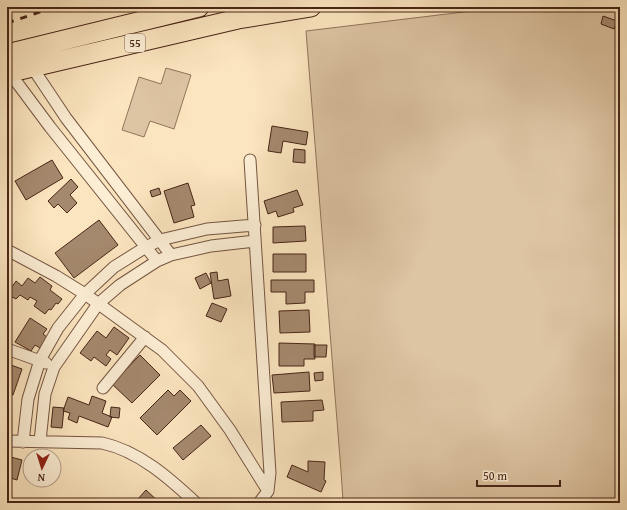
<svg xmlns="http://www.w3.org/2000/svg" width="627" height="510" font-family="'Gentium Book Plus',serif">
<rect width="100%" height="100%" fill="#fbe5bf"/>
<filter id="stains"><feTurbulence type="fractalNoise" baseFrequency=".005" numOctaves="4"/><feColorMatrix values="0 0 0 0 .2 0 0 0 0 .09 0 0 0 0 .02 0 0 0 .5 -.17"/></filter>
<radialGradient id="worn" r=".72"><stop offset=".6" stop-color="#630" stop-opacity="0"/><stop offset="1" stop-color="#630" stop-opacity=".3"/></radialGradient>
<!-- green -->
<path fill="#ddc4a2" stroke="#92745c" d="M505 7H620V503H345L343 501 341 471 306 31Z
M166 68 191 75 174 129 150 121 144 137 122 130 139 77 161 84Z"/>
<!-- building -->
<path fill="#a5896e" stroke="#482517" d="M603 16 617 21 614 29 601 24Z
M272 126 308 132 306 145 283 141 281 153 268 151Z
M294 149 305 150V163L293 162Z
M52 160 63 178 26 200 15 181Z
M71 179 78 187 70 195 77 203 67 213 58 204 54 208 48 201Z
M188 183 195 205 191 206 194 217 174 223 164 191Z
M159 188 161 194 152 197 150 191Z
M297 190 303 205 293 208 294 212 278 217 276 211 268 214 264 201Z
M99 220 118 245 74 278 55 253Z
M305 226 306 241 273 243V227Z
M273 254H306V272H273Z
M217 272 218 281 228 279 231 296 214 299 210 273Z
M206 273 211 283 200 289 195 278Z
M40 277 52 286 50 290 62 299 58 304 56 303 51 310 49 309 45 314 34 306 37 301 30 297 28 300 20 295 16 299 12 297 9 301 7 299V294L16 281 22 286 28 278 35 283Z
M271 280H314V292H305V303L286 304V292H271Z
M212 303 227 309 221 322 206 316Z
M309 310 310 332 280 333 279 311Z
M30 318 47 329 43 334 47 337 40 348 35 345 31 351 15 342Z
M114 327 129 338 117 355 110 350 106 355 111 359 106 366 94 357 91 361 80 353 97 331 106 338Z
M279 343 315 344V359H304V366H279Z
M314 345H327L326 357H314Z
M140 355 160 375 132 403 112 384Z
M8 364 22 369 13 395 7 393Z
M309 372 310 391 274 393 272 375Z
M323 372V380L315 381 314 373Z
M168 390 174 396 180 390 191 401 157 435 140 418Z
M92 396 106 401 102 413 112 417 108 427 79 416 77 423 68 419 70 413 63 411 68 397 89 405Z
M322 400 324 410 313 411V421L282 422 281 402Z
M53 407 64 408 62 428 51 427Z
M111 407 120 408 119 418 110 417Z
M201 425 211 436 183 460 173 448Z
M7 456 22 460 17 480 7 477Z
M308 461 325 462 324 480 326 481 321 492 287 477 292 465 308 472Z
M146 490 160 503H141L137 500Z"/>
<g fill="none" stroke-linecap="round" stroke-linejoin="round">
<defs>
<path id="street" d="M32 67 66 118 171 255
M9 72 50 127 157 261
M250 160 270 473 268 491 259 503
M7 250 56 276 85 294 162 350 198 386 230 430 268 491
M7 349 46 363
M103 388 145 337
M7 441 102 443C139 451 169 478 196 503
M40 441 45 394 54 367 98 304 120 285 157 261 171 255 211 246 255 241
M23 442 28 399 40 360 58 328 85 294 114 267 146 247 160 240 207 229 255 225"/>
<path id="highway" d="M7 54 199 7
M7 73 238 19 311 7"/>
</defs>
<!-- street casing -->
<use href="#street" stroke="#755541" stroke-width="13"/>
<!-- highway casing -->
<use href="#highway" stroke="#482517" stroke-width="21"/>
<!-- street -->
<use href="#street" stroke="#fceed5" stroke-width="11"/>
<!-- highway -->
<use href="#highway" stroke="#fbe5bf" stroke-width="19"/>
<!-- rail -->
<path stroke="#482517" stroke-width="3" stroke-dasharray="7 7" stroke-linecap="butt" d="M7 23 55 7"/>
</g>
<g text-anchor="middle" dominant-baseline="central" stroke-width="3" stroke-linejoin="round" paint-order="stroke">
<!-- shield labels -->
<rect fill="#fceed5" stroke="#7e6150" stroke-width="1" x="125" y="34" width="20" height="18" rx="3"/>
<g font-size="11" font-weight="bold" fill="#482517">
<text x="135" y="43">55</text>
</g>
</g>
<!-- margin -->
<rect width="627" height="510" fill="none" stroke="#fbe5bf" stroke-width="24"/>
<rect x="8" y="8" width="611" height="494" fill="none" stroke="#482517" stroke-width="2"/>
<rect x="12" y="12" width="603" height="486" fill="none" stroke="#482517"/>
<!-- north arrow -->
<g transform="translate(42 468) rotate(184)"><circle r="19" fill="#fceed5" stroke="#b49e89"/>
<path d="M0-3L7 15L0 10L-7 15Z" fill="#8f2418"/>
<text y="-6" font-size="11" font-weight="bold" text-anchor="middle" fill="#482517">N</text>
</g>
<!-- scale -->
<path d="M477 480v6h83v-6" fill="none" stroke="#482517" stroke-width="2"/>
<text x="483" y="480" font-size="12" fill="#482517" stroke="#fceed5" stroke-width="3" paint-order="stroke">50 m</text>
<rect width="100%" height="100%" filter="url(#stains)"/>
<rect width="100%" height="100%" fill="url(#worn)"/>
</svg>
